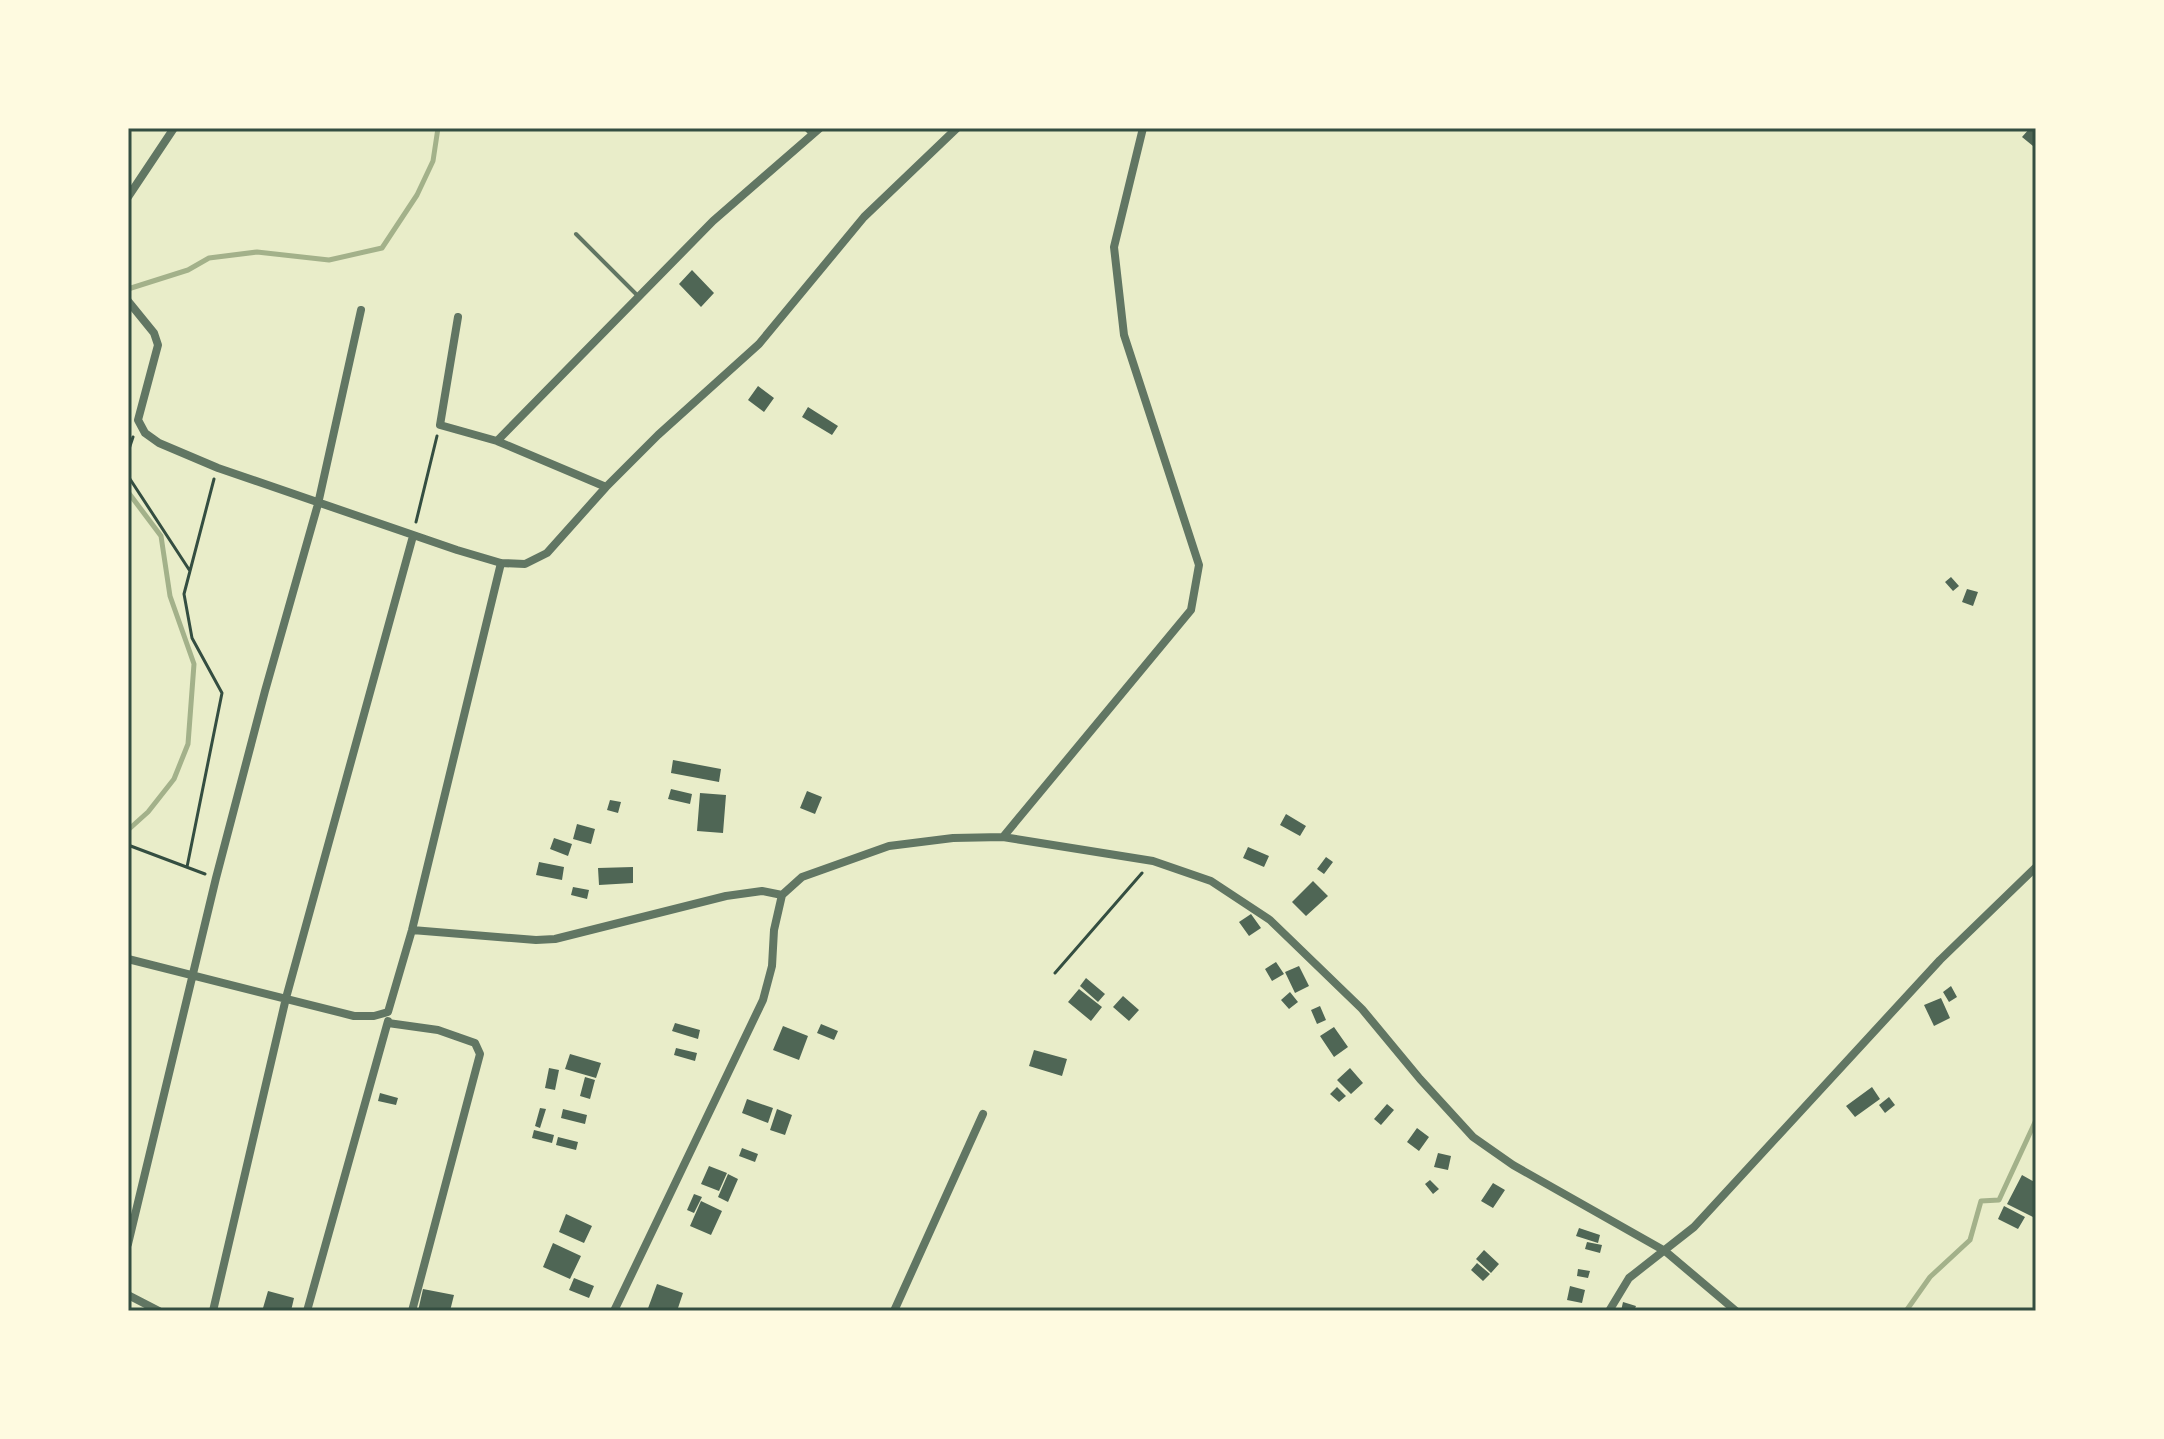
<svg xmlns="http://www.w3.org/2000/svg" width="2164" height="1439" font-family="'DejaVu Sans',sans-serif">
<rect width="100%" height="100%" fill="#e9edc9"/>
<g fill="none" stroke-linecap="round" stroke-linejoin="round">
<!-- stream -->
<path stroke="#a3b18a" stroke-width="5" d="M128 289 188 270 209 258 257 252 329 260 382 248 417 195 433 161 438 128
M128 492 161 536 170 596 194 664 188 744 174 779 148 812 128 830
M1906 1311 1930 1277 1970 1240 1981 1201 1999 1200 2036 1120"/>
</g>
<!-- building -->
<path fill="#4f6655" d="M2030 128H2036V143L2033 146 2022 137Z
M692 270 714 293 701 307 679 284Z
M758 386 774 398 764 412 748 400Z
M808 407 838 426 832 435 802 417Z
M1951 577 1959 586 1953 591 1945 582Z
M1967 589 1978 592 1973 606 1962 602Z
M673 760 721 769 719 782 671 773Z
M671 789 692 794 690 804 668 799Z
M807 791 822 797 815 814 800 808Z
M700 793 726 795 723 833 697 831Z
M610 800 621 802 618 813 607 810Z
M1286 814 1306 826 1300 836 1280 825Z
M577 824 595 829 591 844 573 839Z
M554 838 572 844 568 856 550 849Z
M1248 847 1269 856 1264 867 1243 858Z
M1326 857 1333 862 1324 874 1317 869Z
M539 862 564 867 562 880 536 875Z
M633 867V883L599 885 598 868Z
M1313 881 1328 896 1306 916 1292 902Z
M573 887 589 890 587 899 571 895Z
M1251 914 1261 928 1249 936 1239 922Z
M1276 962 1284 974 1272 981 1265 969Z
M1299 966 1309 986 1295 993 1285 972Z
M1086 978 1105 994 1098 1002 1080 986Z
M1951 986 1957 997 1949 1002 1943 992Z
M1079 989 1102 1007 1091 1021 1068 1002Z
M1290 992 1298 1002 1289 1009 1281 1000Z
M1123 996 1139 1010 1129 1021 1113 1007Z
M1941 998 1950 1018 1934 1026 1924 1005Z
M1320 1006 1326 1020 1317 1024 1311 1010Z
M675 1023 700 1030 698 1039 672 1031Z
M821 1024 838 1031 834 1040 817 1033Z
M783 1026 808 1036 799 1060 773 1050Z
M1334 1027 1348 1047 1334 1057 1320 1036Z
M676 1048 697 1053 695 1061 674 1055Z
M1034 1050 1067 1059 1062 1076 1029 1066Z
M570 1054 601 1063 596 1078 565 1069Z
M549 1068 559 1070 555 1090 545 1088Z
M1350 1068 1363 1083 1351 1094 1337 1080Z
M585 1077 595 1080 590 1099 580 1096Z
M1337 1087 1346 1096 1339 1102 1330 1094Z
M1872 1087 1880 1099 1855 1117 1846 1106Z
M380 1093 398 1098 396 1105 378 1101Z
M1889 1097 1895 1105 1885 1113 1879 1105Z
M747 1099 773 1108 768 1123 742 1113Z
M1387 1104 1394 1110 1381 1125 1374 1119Z
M540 1108 546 1109 540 1128 535 1126Z
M563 1109 587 1115 585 1124 561 1118Z
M777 1109 792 1115 785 1135 770 1130Z
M1417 1128 1429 1137 1419 1151 1407 1142Z
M534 1130 554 1135 552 1143 532 1138Z
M558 1137 578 1142 576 1150 556 1145Z
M742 1148 758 1154 755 1162 739 1156Z
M1438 1153 1451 1156 1448 1170 1434 1167Z
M709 1166 727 1173 719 1191 701 1184Z
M728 1174 738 1179 728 1202 718 1197Z
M2022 1175 2036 1183V1211L2033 1217 2007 1204Z
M1430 1180 1439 1189 1433 1194 1425 1184Z
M1493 1183 1505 1190 1493 1208 1481 1201Z
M694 1194 702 1197 694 1213 687 1210Z
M701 1201 722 1211 711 1235 690 1226Z
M2004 1206 2025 1217 2018 1229 1998 1219Z
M566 1214 592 1226 584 1243 559 1232Z
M1579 1228 1600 1235 1598 1243 1576 1236Z
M1587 1242 1602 1245 1600 1253 1585 1249Z
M553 1243 581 1256 570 1279 543 1267Z
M1484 1250 1499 1264 1491 1273 1476 1259Z
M1477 1263 1490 1274 1483 1281 1471 1270Z
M1578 1269 1590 1271 1588 1278 1577 1276Z
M574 1278 594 1286 589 1298 569 1290Z
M657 1284 683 1293 677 1311H647Z
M1570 1286 1585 1290 1582 1303 1567 1300Z
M423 1289 454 1295 450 1311H418Z
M268 1291 294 1298 291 1311 263 1308Z
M1623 1302 1636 1306 1634 1311H1621Z"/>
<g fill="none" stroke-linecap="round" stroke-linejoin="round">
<!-- path -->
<path stroke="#344e41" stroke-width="3" d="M128 452 133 437
M128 476 190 571
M416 522 437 436
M128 845 205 874
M187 867 222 693 192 638 184 594 214 479
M1055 973 1142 873"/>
<!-- service -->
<path stroke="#617663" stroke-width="4" d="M805 128 812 135
M576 234 639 297"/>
<!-- minor -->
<path stroke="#617663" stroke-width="8" d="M128 197 174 128
M128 301 154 333 158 345 138 420 145 433 159 443 218 468 457 550 501 563 525 564 547 553 606 487 658 435 759 344 864 217 957 128
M458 317 440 425 497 441 713 221 820 128
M497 441 606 487
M1003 837 1191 610 1199 565 1124 335 1114 247 1143 128
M412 930 536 940 555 939 726 896 762 891 782 895
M128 959 354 1016H374L388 1012 412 930 501 563
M388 1023 438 1030 475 1043 480 1054 412 1311
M128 1244 216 878 265 691 318 504 361 310
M128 1295 159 1311
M213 1311 286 998 413 536
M307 1311 388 1021
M614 1311 763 1000 772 966 774 930 782 895 802 877 889 846 953 838 1003 837 1153 861 1211 881 1270 920 1362 1009 1420 1079 1473 1137 1513 1165 1665 1251 1736 1311
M894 1311 983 1114
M1609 1311 1629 1278 1694 1227 1940 960 2036 867"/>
</g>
<!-- border -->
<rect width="2164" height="1439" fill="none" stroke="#fefae0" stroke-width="260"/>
<rect x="130" y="130" width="1904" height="1179" fill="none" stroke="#344e41" stroke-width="3"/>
</svg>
